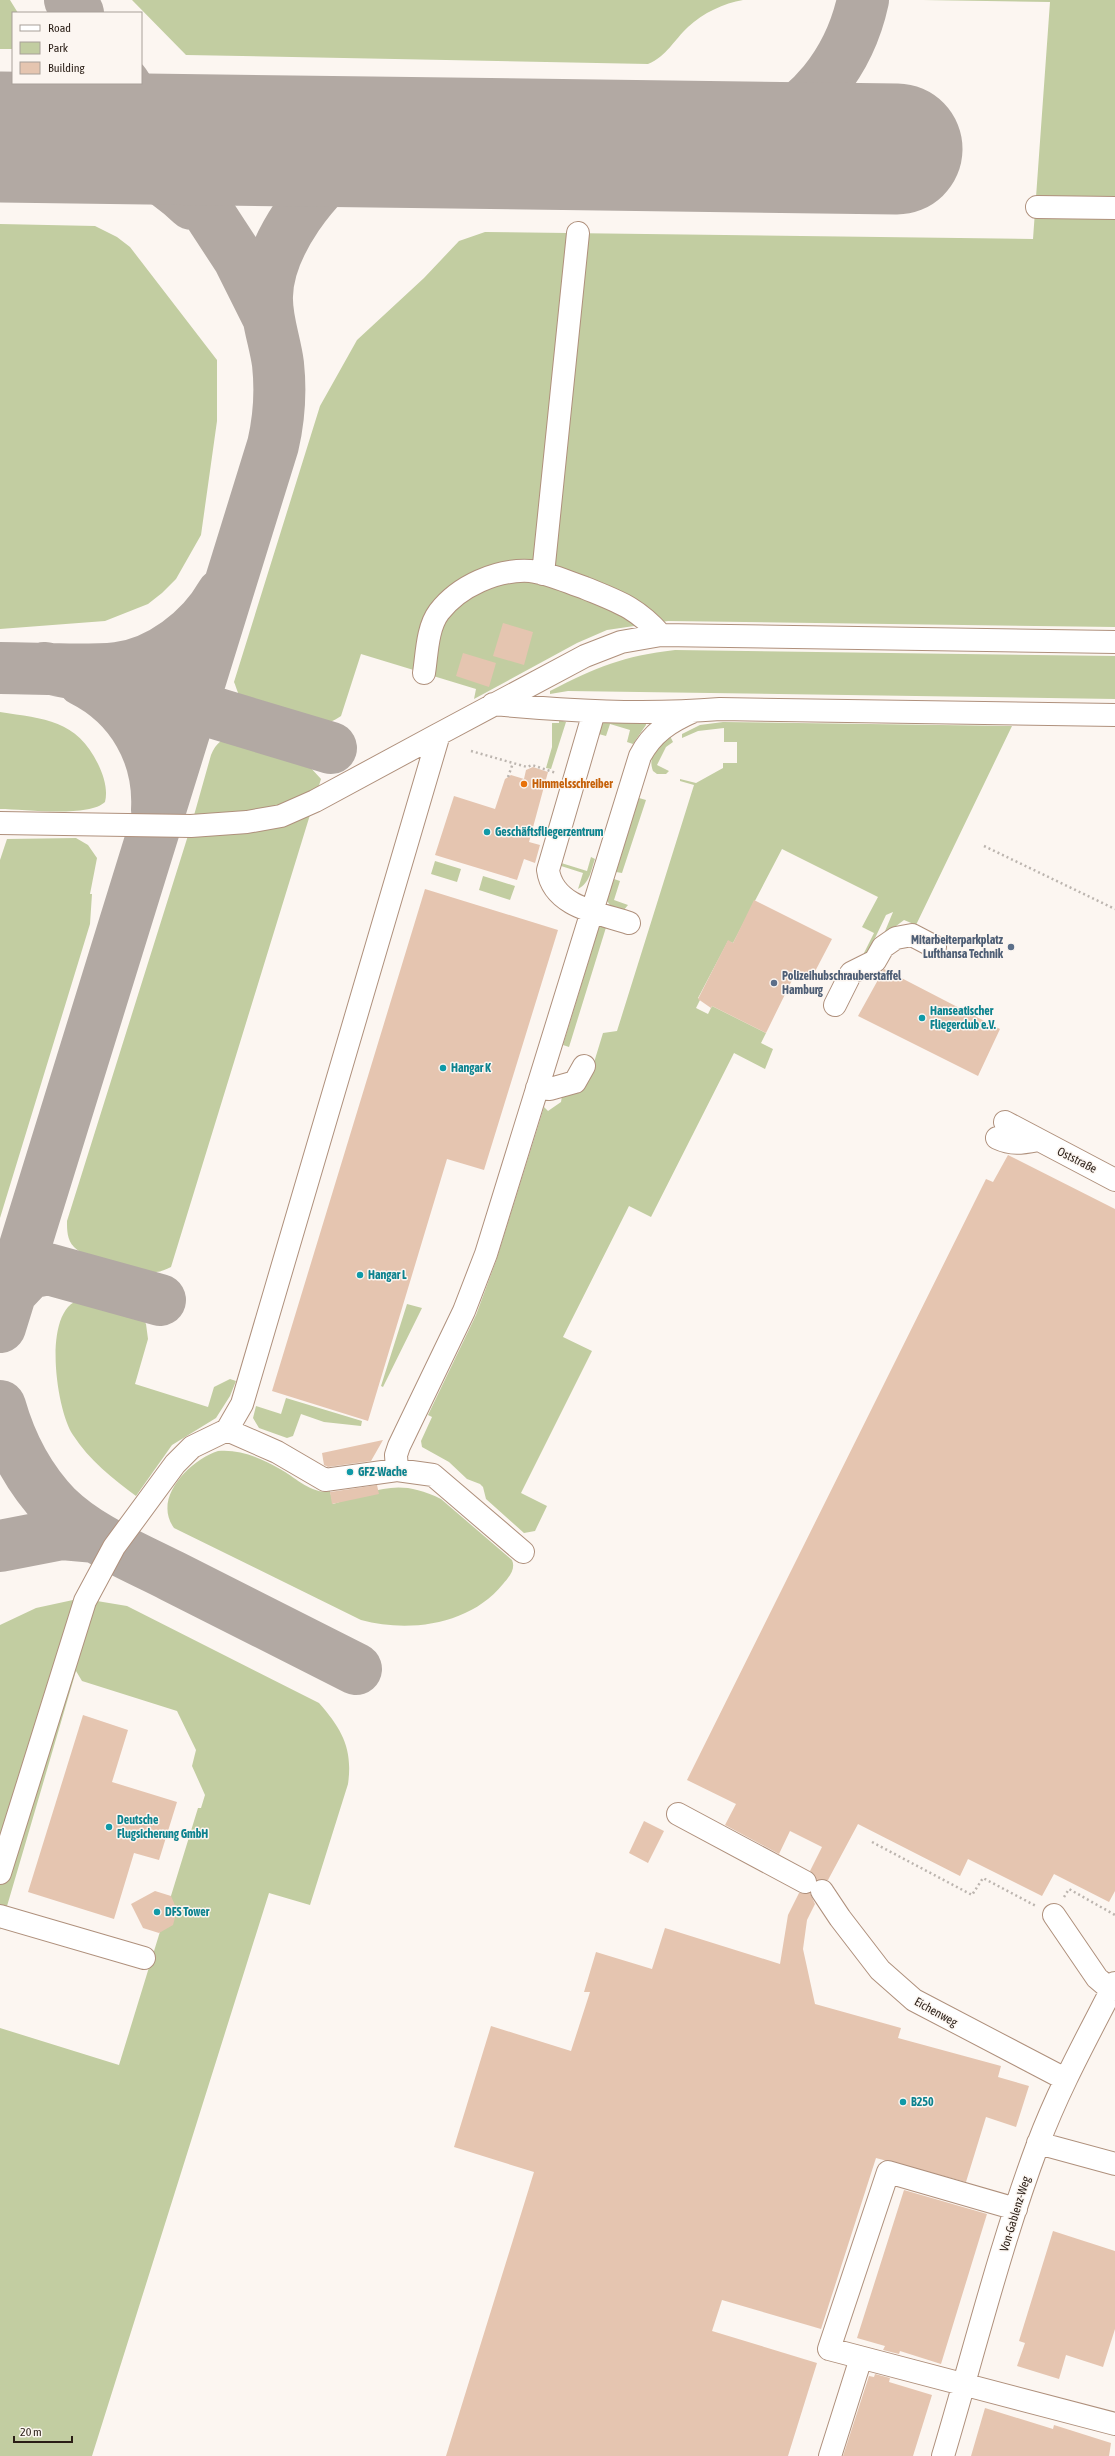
<svg xmlns="http://www.w3.org/2000/svg" width="1115" height="2456" font-family="'Asap Condensed',sans-serif">
<rect width="100%" height="100%" fill="#fcf6f1"/>
<!-- green -->
<path fill="#c2cda1" d="M0 0H10L18 13H13V49H0Z
M132 0H743C724 3 703 13 688 27 674 40 667 56 648 64L186 55Z
M923 0H1115V627L668 621 607 630 577 643 474 699 476 689 361 654 341 716C333 722 322 725 312 724 299 722 254 709 244 701 238 696 237 689 234 682L320 406 357 340 424 278 459 241 485 232 1033 239 1050 2Z
M0 224 95 226 117 237 130 247 217 360V421L201 535 176 579 162 593 148 604 105 621 0 629Z
M675 650 1115 656V699L568 691 550 694V691C597 667 623 656 675 650Z
M0 712C45 719 78 720 99 766 104 777 108 790 105 802 88 818 24 809 0 809Z
M559 720 566 722 551 769 546 768 552 747V723H559Z
M605 721 646 723V725L633 744 627 742 630 730 610 724 606 736 595 733 600 723Z
M723 722 1012 726 916 925 904 920 883 936 893 912 886 915 867 955 864 953 874 933 862 927 878 897 782 849 733 943 728 941 698 998 700 1000 696 1008 708 1014 712 1006 766 1033 761 1043 773 1049 765 1069 734 1053 651 1217 629 1206 563 1337 592 1351 521 1493 547 1506 535 1531 524 1533 486 1499 483 1487 480 1484 467 1479 449 1462 422 1447 421 1441 432 1417 428 1415 476 1315 496 1261 544 1107 548 1111 561 1102 562 1096 592 1069 603 1033 617 1031 694 785 680 781V779L696 783 723 768V763H737V742H724V728L698 731 682 738V734L700 725Z
M237 735 298 754 321 779 171 1267C166 1269 161 1272 156 1272 139 1273 86 1260 74 1247 67 1240 67 1230 67 1221L191 826 211 755C216 743 223 737 237 735Z
M670 736 673 742 666 747 657 765 669 771 666 774H657L653 771C647 755 658 746 670 736Z
M639 798 646 800 622 873 616 872Z
M76 838 88 845 97 858 90 894H92L90 924 0 1218V860L7 839Z
M591 857 595 859C591 870 590 883 578 889L583 873 561 866 556 882 558 862 587 871Z
M435 861 461 869 457 882 431 874Z
M483 876 515 886 510 900 479 890Z
M614 879 620 881 614 900 628 905 623 911 613 909 607 901Z
M608 921 569 1047 563 1045 599 927Z
M84 1299 141 1316 146 1324 148 1339 135 1384 208 1407 214 1387 230 1379 236 1381 230 1396 216 1418 172 1445 136 1496C113 1479 89 1460 73 1435 56 1410 40 1303 84 1299Z
M407 1304 422 1308 383 1387 381 1386Z
M286 1398 362 1421 361 1426 324 1422 301 1414 293 1436 287 1438 259 1428 253 1418 256 1406 281 1414Z
M218 1451C240 1449 261 1458 280 1469 295 1477 312 1495 330 1491L333 1504C376 1491 397 1477 441 1499L512 1560C516 1569 509 1577 503 1584 470 1625 409 1633 361 1620L174 1528C152 1498 190 1460 218 1451Z
M73 1600 97 1601 127 1606 319 1703C342 1729 353 1749 348 1784L310 1905 269 1893 92 2456H0V2028L119 2065 198 1808H201L205 1795 192 1766 196 1750 177 1711 82 1681 76 1671 0 1930V1625L36 1608Z"/>
<g fill="none" stroke-linecap="round" stroke-linejoin="round">
<!-- taxiway -->
<path stroke="#b2a9a3" stroke-width="52" d="M70 0 78 13
M124 83 239 259 268 317
M37 137C51 139 66 140 80 143 120 152 163 176 192 204
M695 146C713 142 732 140 749 134 810 115 850 60 863 0
M0 668C36 668 82 672 117 668 159 663 201 631 222 594
M45 668 102 679 331 748
M82 680C132 705 160 755 157 810
M11 1292 29 1273 48 1269 160 1300
M0 1327 273 445C279 419 281 392 278 364 275 341 266 319 267 296 268 246 316 180 358 156 374 147 393 145 410 141
M0 1406C11 1445 29 1479 57 1508 89 1539 133 1556 172 1576 233 1607 295 1638 356 1669
M0 1546 62 1534 96 1537"/>
<!-- runway -->
<path stroke="#b2a9a3" stroke-width="131" d="M0 137 897 149"/>
</g>
<!-- building -->
<path fill="#e5c5b0" d="M503 623 533 632 524 665 493 656Z
M463 653 496 663 489 687 456 676Z
M533 767 548 772 529 842 540 845 535 863 524 859 517 880 435 855 454 796 495 809 505 779 511 775 524 779 526 770Z
M425 889 558 930 484 1170 447 1159 368 1421 272 1391Z
M754 900 832 939 810 981 795 974 766 1033 712 1006 711 1008 698 999 728 940 733 943Z
M884 969 1000 1029 978 1076 858 1016Z
M1008 1155 1115 1209V1891L1109 1902 1054 1874 1042 1896 968 1859 960 1876 858 1824 828 1880H817L810 1871 822 1847 790 1831 779 1854 725 1825 736 1804 687 1780 986 1179 993 1182Z
M383 1440 371 1461 328 1467 324 1465 322 1453Z
M377 1485 379 1494 332 1504 330 1492Z
M83 1715 128 1730 112 1782 177 1802 159 1860 134 1853 114 1919 28 1892Z
M644 1821 664 1831 648 1863 629 1853Z
M155 1891 171 1896 177 1910 173 1925 159 1933 143 1928 131 1904Z
M799 1893H810L815 1904 807 1920 803 1949 815 2004 901 2028 898 2038 1001 2066 998 2077 1029 2086 1016 2127 986 2117 966 2182 876 2158 821 2329 722 2300 712 2331 817 2363 788 2456H446L534 2172 454 2147 491 2026 571 2051 590 1992H584L596 1952 652 1969 665 1928 780 1964 788 1915Z
M904 2190 987 2214 941 2364 900 2351 899 2354 883 2350 885 2346 857 2338Z
M1053 2231 1115 2251V2329L1103 2367 1066 2355 1059 2379 1017 2366 1025 2343 1019 2341Z
M875 2374 890 2378 889 2382 932 2395 913 2456H843L869 2376 874 2377Z
M985 2408 1053 2429 1054 2425 1111 2443 1109 2456H971Z"/>
<g fill="none" stroke-linecap="round" stroke-linejoin="round">
<defs>
<path id="minor" d="M1037 207 1115 208
M543 574 578 233
M424 673C427 654 427 628 439 612 459 586 497 569 530 571 549 573 567 582 585 588 619 602 636 607 661 635
M493 704C569 711 643 715 720 709L1115 715
M594 712 548 870C553 907 599 913 629 923
M0 823 191 826 247 822 281 816 315 801 439 734
M835 1005 851 973 875 961 883 947 896 938 912 935 935 947
M537 1088 550 1089 575 1082 584 1066
M1005 1122 1115 1180
M997 1138C1012 1145 1022 1143 1038 1140
M227 1430 242 1404 439 734 585 656 621 642 661 635 1115 642
M397 1470 396 1455 399 1446 464 1311 486 1254 640 756C652 733 669 722 694 711
M678 1814 805 1882
M0 1873 85 1601 114 1547 175 1464 192 1447 227 1430 277 1452 325 1480 397 1470 433 1475 523 1552
M822 1891 840 1918 880 1970 914 2000 1065 2079
M1054 1915 1097 1978 1111 1990
M0 1916 144 1958
M1038 2143 1115 2164
M1016 2209 888 2172 829 2349 1115 2424
M830 2456 861 2358
M943 2456C974 2352 1000 2246 1038 2144 1059 2088 1088 2036 1115 1983"/>
</defs>
<!-- minor casing -->
<use href="#minor" stroke="#af907c" stroke-width="24"/>
<!-- path -->
<path stroke="#bcb5af" stroke-width="2.5" stroke-dasharray="2 3" stroke-linecap="butt" d="M471 751 527 767 532 765 556 773
M508 777 513 763
M984 846 1115 909
M872 1842 972 1895 983 1878 1036 1906
M1064 1897 1069 1889 1115 1915"/>
<!-- minor -->
<use href="#minor" stroke="#fff" stroke-width="22"/>
</g>
<!-- markers -->
<circle fill="#e8710a" stroke="#fcf6f1" stroke-width="1.5" cx="524" cy="784" r="4"/>
<g fill="#0f9aa8" stroke="#fcf6f1" stroke-width="1.5">
<circle cx="487" cy="832" r="4"/>
<circle cx="922" cy="1018" r="4"/>
<circle cx="443" cy="1068" r="4"/>
<circle cx="360" cy="1275" r="4"/>
<circle cx="350" cy="1472" r="4"/>
<circle cx="109" cy="1827" r="4"/>
<circle cx="157" cy="1912" r="4"/>
<circle cx="903" cy="2102" r="4"/>
</g>
<g fill="#5c6f8a" stroke="#fcf6f1" stroke-width="1.5">
<circle cx="1011" cy="947" r="4"/>
<circle cx="774" cy="983" r="4"/>
</g>
<g text-anchor="middle" dominant-baseline="central" stroke-width="3" stroke-linejoin="round" paint-order="stroke">
<!-- food labels -->
<g font-size="12" font-weight="bold" fill="#c56008" stroke="#fcf6f1" text-anchor="start">
<text x="532" y="784">Himmelsschreiber</text>
</g>
<!-- culture labels -->
<g font-size="12" font-weight="bold" fill="#0d838f" stroke="#fcf6f1" text-anchor="start">
<text x="495" y="832">Geschäftsfliegerzentrum</text>
<text x="930" y="1011">Hanseatischer<tspan x="930" dy="14">Fliegerclub e.V.</tspan></text>
<text x="451" y="1068">Hangar K</text>
<text x="368" y="1275">Hangar L</text>
<text x="358" y="1472">GFZ-Wache</text>
<text x="117" y="1820">Deutsche<tspan x="117" dy="14">Flugsicherung GmbH</tspan></text>
<text x="165" y="1912">DFS Tower</text>
<text x="911" y="2102">B250</text>
</g>
<!-- service labels -->
<g font-size="12" font-weight="bold" fill="#4e5e75" stroke="#fcf6f1" text-anchor="end">
<text x="1003" y="940">Mitarbeiterparkplatz<tspan x="1003" dy="14">Lufthansa Technik</tspan></text>
<text x="782" y="976" text-anchor="start">Polizeihubschrauberstaffel<tspan x="782" dy="14">Hamburg</tspan></text>
</g>
<!-- street labels -->
<g font-size="12" fill="#2a1e16" stroke="#fcf6f1">
<text transform="translate(1077 1160) rotate(27)">Oststraße</text>
<text transform="translate(936 2012) rotate(29)">Eichenweg</text>
<text transform="translate(1015 2214) rotate(-73)">Von-Gablenz-Weg</text>
</g>
</g>
<!-- legend -->
<rect x="12" y="12" width="130" height="72" fill="#fcf6f1" stroke="#a8a099"/>
<rect x="20" y="25" width="20" height="6" fill="#ffffff" stroke="#a8a099"/>
<text x="48" y="32" font-size="12" fill="#2a1e16">Road</text>
<rect x="20" y="42" width="20" height="12" fill="#c2cda1" stroke="#a8a099"/>
<text x="48" y="52" font-size="12" fill="#2a1e16">Park</text>
<rect x="20" y="62" width="20" height="12" fill="#e5c5b0" stroke="#a8a099"/>
<text x="48" y="72" font-size="12" fill="#2a1e16">Building</text>
<!-- scale -->
<path d="M14 2436v6h58v-6" fill="none" stroke="#2a1e16" stroke-width="2"/>
<text x="20" y="2436" font-size="12" fill="#2a1e16" stroke="#fcf6f1" stroke-width="3" paint-order="stroke">20 m</text>
</svg>
